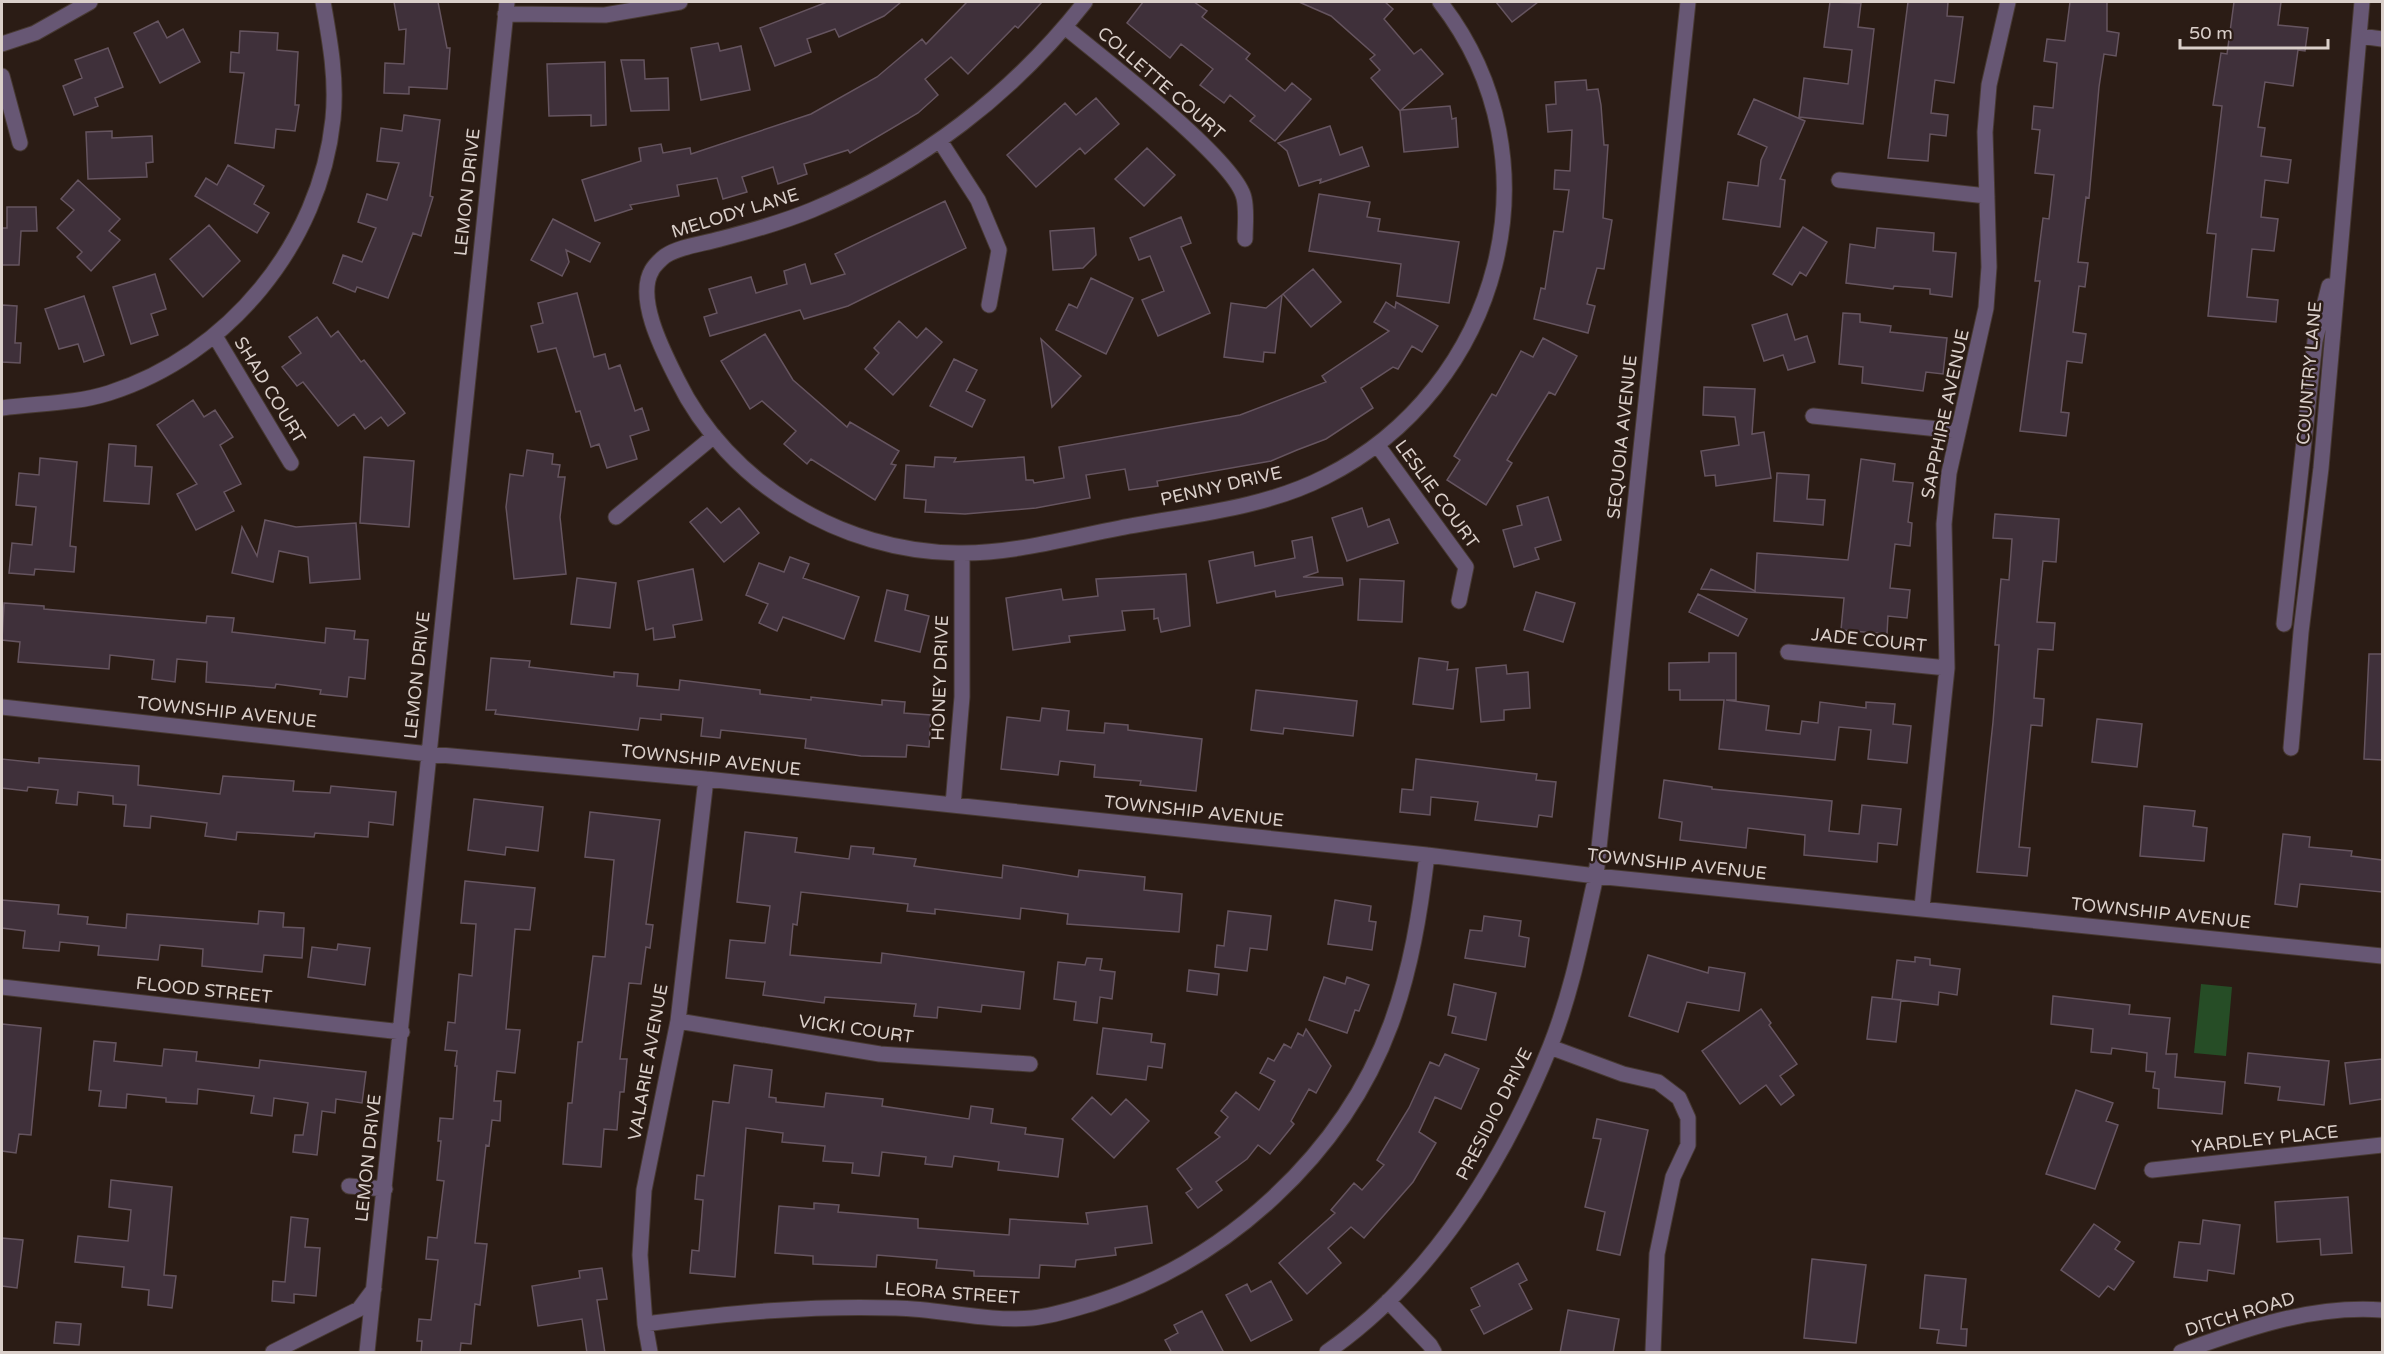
<svg xmlns="http://www.w3.org/2000/svg" width="2384" height="1354" font-family="'Varela Round',sans-serif">
<rect width="100%" height="100%" fill="#2b1c15"/>
<!-- green -->
<path fill="#264d26" d="M2201 984 2232 987 2226 1056 2194 1053Z"/>
<!-- building -->
<path fill="#3f303a" stroke="#65545f" stroke-width="1.5" d="M394 2H438L447 48H450L447 89 409 87V94L384 93 385 63 404 64 406 29 399 30Z
M827 2H901L884 16 839 37 835 29 807 39 811 52 775 66 760 28Z
M967 2H1042L1018 28 1015 26 968 74 951 57 925 79 938 95 918 113 850 153 848 150 804 164 807 174 778 184 773 167 742 177 747 192 723 199 717 178 677 185 679 196 630 205 632 209 595 221 582 180 641 161 639 148 661 144 663 153 690 148 691 154 811 114 877 77 922 39 926 44Z
M1143 2H1194L1207 11 1202 17 1250 54 1246 59 1285 91 1292 83 1311 99 1275 141 1250 121 1255 116 1230 95 1224 103 1200 85 1213 69 1181 44 1170 58 1127 23Z
M1299 2H1385L1393 9 1384 19 1414 54 1421 49 1443 74 1401 110 1450 106 1452 119 1456 118 1458 147 1404 152 1400 111 1371 78 1380 70 1370 59 1375 55 1331 16Z
M1496 2H1538L1512 22Z
M1830 2 1861 3 1858 27 1874 29 1863 124 1799 117 1804 78 1848 84 1852 50 1824 47Z
M1908 2H1948L1947 16 1963 17 1954 83 1935 80 1931 113 1948 115 1946 136 1930 134 1928 161 1888 158Z
M2070 2H2107V31L2119 33 2116 56 2104 54 2099 87 2089 198 2086 197 2078 262 2088 263 2085 287 2079 286 2073 332 2086 334 2082 363 2067 361 2061 412 2069 413 2066 436 2020 431 2040 281H2035L2043 218 2049 219 2054 175 2035 173 2040 130 2032 129 2034 106 2053 108 2057 63 2044 61 2047 39 2065 41Z
M2234 2H2281L2278 25 2308 28 2305 51 2298 50 2293 86 2265 82 2258 127 2265 128 2261 156 2291 160 2288 183 2265 180 2261 217 2278 219 2274 251 2252 249 2247 297 2278 300 2276 322 2208 316 2216 234 2207 233 2222 106 2213 105 2221 53 2227 54Z
M158 21 167 38 183 29 200 62 160 83 134 33Z
M240 31 278 33 277 50 298 52 295 105H299L295 131 276 129 274 148 235 143 244 73 230 72 231 52 239 53Z
M718 43 720 51 741 46 750 90 701 100 691 48Z
M108 48 123 87 95 98 98 106 74 115 63 86 82 78 75 60Z
M621 60H644L645 79 668 78 669 110 631 111Z
M605 62 606 125 591 126V115L549 116 547 64Z
M1586 80 1587 90 1598 89 1601 105 1604 145H1608L1603 218 1612 220 1604 269 1597 268 1587 304 1595 306 1588 333 1534 319 1541 288 1545 289 1554 231 1563 232 1569 190 1554 189 1555 170 1570 171 1572 130 1548 132 1546 105 1556 104 1555 82Z
M1096 98 1119 124 1085 154 1080 148 1036 187 1007 155 1065 103 1076 115Z
M1754 99 1805 121 1780 179 1785 180 1780 227 1723 219 1728 182 1758 186 1761 160 1767 147 1738 134Z
M404 115 440 120 430 196 433 197 421 236 413 233 388 298 357 287 355 292 333 283 343 255 362 262 376 228 358 222 367 194 387 200 399 163 377 161 381 128 402 131Z
M1330 126 1340 155 1362 147 1369 166 1320 183 1321 179 1299 186 1287 151 1278 143Z
M112 131V138L152 136 153 162 146 163 147 177 88 179 86 132Z
M1147 148 1175 175 1144 206 1115 179Z
M228 165 264 186 254 204 269 213 257 233 195 196 206 178 217 185Z
M78 180 120 219 109 231 120 240 91 271 77 257 82 252 57 228 74 210 61 199Z
M1319 194 1370 202 1367 217 1380 219 1378 231 1459 242 1449 303 1397 296 1401 264 1309 251Z
M945 201 966 248 848 306 804 319 800 310 710 336 704 317 717 313 709 289 751 277 756 293 787 284 784 271 805 264 811 284 845 274 835 254Z
M7 207H36L37 231H21L19 265H2V228H7Z
M1181 217 1191 243 1181 247 1210 313 1158 336 1142 300 1164 291 1150 256 1139 260 1130 238Z
M553 219 600 243 590 262 566 250 569 262 562 276 531 260Z
M209 225 240 261 203 297 170 259Z
M1803 227 1827 242 1806 276 1800 272 1792 285 1773 274Z
M1094 228 1096 255 1083 268 1053 270 1050 231Z
M1877 228 1934 233 1933 251 1956 253 1952 297 1930 294V289L1894 286 1893 289 1846 283 1850 244 1875 248Z
M1313 269 1341 302 1311 327 1283 294Z
M155 274 166 309 151 314 158 335 131 344 113 287Z
M1091 278 1133 298 1106 354 1056 330 1069 304 1077 308Z
M577 293 594 357 605 354 609 369 620 365 635 411 642 408 649 430 630 436 637 459 607 468 599 444 591 447 580 411 576 412 556 348 538 352 531 326 543 323 538 303Z
M1282 295 1275 353 1264 352 1263 362 1224 357 1231 303 1266 308Z
M84 296 104 355 84 362 78 344 59 349 45 309Z
M1386 302 1395 308 1396 302 1438 326 1422 352 1412 346 1398 369 1393 367 1361 388 1373 408 1326 439 1297 450 1271 461 1157 481 1158 486 1129 490 1125 469 1086 475 1090 498 1036 508 965 514 925 512 926 500 904 498 906 465 934 467 935 457 956 458 954 462 1024 457 1026 480H1033L1034 483 1064 478 1059 447 1240 415 1326 382 1322 376 1389 331 1374 322Z
M2 305 17 306 15 343H21L20 363 2 362Z
M1843 313 1860 314V322L1891 326 1890 332 1947 338 1943 374 1926 372 1923 391 1862 383 1863 367 1839 364Z
M1787 314 1795 340 1807 336 1815 362 1788 370 1783 355 1764 361 1752 325Z
M317 317 331 337 338 331 361 362 364 360 405 413 388 426 381 417 365 429 354 414 338 426 303 382 297 386 282 367 301 353 289 337Z
M899 321 917 338 926 328 942 342 893 395 865 369 879 353 874 348Z
M765 334 793 380 847 427 850 422 899 451 891 464 896 465 875 500 811 459 807 464 784 444 796 431 762 401 750 409 721 361Z
M1543 338 1577 356 1555 395 1549 392 1507 460 1512 463 1486 505 1447 480 1460 460 1454 456 1492 394 1496 396 1521 351 1533 357Z
M1041 339 1081 376 1052 407Z
M954 359 977 370 966 391 985 400 972 427 930 406Z
M1704 387 1755 389 1752 434 1764 432 1771 478 1716 486 1715 475 1705 476 1701 451 1739 445 1735 417 1703 415Z
M193 400 204 417 215 410 233 437 220 445 241 484 224 492 234 511 196 530 177 494 197 484 157 425Z
M109 444 136 446 135 466 152 467 149 504 104 501Z
M527 450 553 454 552 464 560 465 558 477H565L560 517 566 574 514 579 506 507 510 474 523 476Z
M364 457 414 461 409 527 360 523Z
M40 458 77 462 70 546 76 547 74 572 35 569 34 575 9 573 12 543 32 545 36 507 16 505 19 473 39 475Z
M1861 459 1895 464 1893 481 1913 483 1908 522 1912 523 1910 546 1895 544 1890 588 1910 590 1907 618 1888 616 1887 634 1841 630 1844 598 1701 589 1711 569 1755 591 1757 553 1848 560Z
M1777 473 1809 475 1807 499 1825 500 1823 525 1774 521Z
M1548 497 1561 540 1535 548 1539 559 1514 567 1503 530 1522 525 1517 506Z
M707 508 721 523 739 508 759 533 724 562 690 522Z
M1362 508 1368 527 1389 519 1398 543 1347 561 1332 518Z
M1995 514 2059 519 2056 562 2043 561 2037 622 2055 623 2053 650 2038 649 2034 698 2044 699 2042 726 2031 725 2019 847 2030 848 2027 876 1977 872 1993 722 1999 645H1995L2001 579 2009 580 2012 539 1993 538Z
M265 520 296 527 356 523 360 579 310 583 308 557 279 551 273 582 232 573 242 527 257 556Z
M1312 537 1318 572 1303 577 1342 578 1343 585 1276 597 1275 591 1217 603 1209 561 1253 552 1255 566 1295 558 1292 541Z
M790 557 809 564 803 578 859 597 844 639 783 617 777 631 759 623 768 604 746 595 759 563 784 572Z
M693 569 702 620 673 625 675 637 654 640 653 628 646 630 638 581Z
M1186 574 1190 626 1161 632 1158 618 1154 619V609L1122 611 1125 630 1069 636 1070 642 1013 650 1006 598 1061 589 1063 600 1098 596 1096 579Z
M577 578 616 583 610 628 571 624Z
M1360 579 1404 581 1402 622 1358 620Z
M887 590 908 595 905 610 929 616 920 652 875 641Z
M1536 592 1575 603 1563 642 1524 630Z
M1698 594 1747 619 1738 636 1689 612Z
M4 603 44 606V609L206 623 207 616 234 618 232 632 325 643 326 628 355 631 354 639 368 640 365 679 349 677 347 697 320 694 321 690 276 684 275 688 206 682 207 662 177 659 175 682 152 679 154 660 110 655 109 669 18 662 20 642 2 640Z
M1709 653H1736V700H1726L1769 706 1766 730 1800 734 1802 721 1818 723 1820 702 1866 708V702L1895 704 1893 724 1911 726 1907 763 1868 759 1871 730 1839 727 1835 760 1719 749 1724 700H1680V690H1669V663L1709 662Z
M2369 654H2382V760L2364 759Z
M491 658 530 661 529 667 614 677V672L638 674 637 686 679 690 680 680 760 690V694L811 700V697L882 705V700L905 702 904 713 931 715 929 747 907 745 906 757 861 756 805 748 806 739 721 730 720 738 701 736 703 718 661 714V720L640 718 638 730 495 714 496 710H486Z
M1419 658 1448 662 1447 670 1458 669 1453 709 1413 704Z
M1506 665 1507 674 1528 672 1530 708 1504 710V720L1481 722 1476 668Z
M1256 690 1357 701 1353 736 1284 728 1283 734 1251 730Z
M1042 708 1069 711 1067 730 1104 733 1105 723 1128 725V730L1202 739 1196 791 1140 785 1141 781 1094 777 1095 765 1060 761 1058 775 1001 769 1007 717 1040 721Z
M2097 719 2142 724 2137 767 2092 762Z
M39 758 139 766 138 785 220 794 223 776 294 781 293 791 330 793 331 786 396 792 393 825 369 822 368 837 315 833 314 837 237 832 236 840 205 836 207 823 151 816 150 828 124 826 126 805 113 804V796L78 792 77 805 56 803 58 790 28 787 27 791 2 788V759L39 763Z
M1416 759 1537 774 1536 780 1556 782 1552 817 1539 815 1537 827 1475 820 1478 802 1431 797 1430 815 1400 812 1402 789 1413 790Z
M1664 780 1712 787V789L1832 801 1829 831 1859 834 1862 805 1901 809 1897 845 1878 843 1877 862 1804 855 1805 835 1748 828 1746 848 1680 840 1682 822 1659 818Z
M474 799 543 807 538 851 506 847 505 855 468 850Z
M2144 806 2195 811 2193 826 2207 828 2204 861 2140 856Z
M590 812 660 820 646 924 653 925 650 948 646 947 641 984 629 983 620 1059H627L624 1092H620L617 1130 604 1129 601 1167 563 1164 568 1103H572L578 1042H582L593 956 605 957 614 860 585 857Z
M745 832 797 838 795 852 849 859 851 846 874 848 873 854 916 859 914 866 1002 878 1003 865 1078 877 1079 870 1145 877 1144 890 1182 894 1179 932 1067 924 1068 914 1021 908 1020 919 935 909V914L907 911 908 904 801 892 797 925 793 924 790 955 881 963 882 953 1024 972 1020 1009 982 1005 981 1012 938 1007 937 1018 914 1016 916 1004 825 997 824 1003 763 995 765 982 726 978 730 940 765 943 770 906 737 902Z
M2283 834 2310 837 2309 847 2352 851 2351 856 2382 860V892L2300 884 2297 907 2275 904Z
M465 881 535 888 530 930 515 929 506 1029 520 1030 515 1073 497 1071 494 1101H501L500 1121 492 1120 489 1146 486 1145 475 1243 487 1244 480 1305 475 1304 471 1344 461 1343 460 1353H421L422 1341H417L419 1319 431 1320 438 1260 426 1259 428 1237 437 1238 444 1181 437 1180 441 1141H438L440 1118 453 1119 457 1066H455L457 1051 445 1050 448 1022 455 1023 459 974 472 976 476 924 461 923Z
M2 900 59 905 58 914 88 917 87 924 126 928 127 914 258 924 259 911 284 913 283 927 304 928 302 958 264 955 262 972 202 966 203 949 160 945 158 960 98 955 99 946 60 942 59 951 23 948 25 931 2 928Z
M1335 900 1371 906 1369 921 1376 922 1372 950 1328 944Z
M1228 911 1271 916 1267 950 1250 948 1247 971 1215 967 1217 945 1224 946Z
M1484 916 1521 921 1519 936 1529 938 1525 967 1465 958 1470 930 1482 931Z
M338 944 370 948 365 985 308 977 312 947 337 950Z
M1648 955 1708 973 1709 967 1745 973 1739 1011 1687 1002 1678 1032 1629 1016Z
M1915 957 1930 959V965L1960 969 1957 995 1939 992 1938 1005 1892 999 1897 960 1915 962Z
M1087 958 1102 959 1100 970 1115 972 1112 999 1100 997 1097 1023 1074 1020 1076 1002 1054 999 1058 962 1085 965Z
M1189 970 1219 974 1217 995 1187 991Z
M1324 977 1345 984 1347 977 1369 985 1359 1011 1355 1010 1347 1033 1309 1020Z
M1454 984 1496 993 1486 1040 1452 1033 1456 1017 1448 1015Z
M2053 996 2130 1005 2129 1014 2170 1018 2166 1054H2177L2175 1077 2225 1082 2222 1114 2158 1108 2159 1089 2153 1088 2155 1072 2146 1071 2147 1053 2112 1048 2111 1054 2091 1052 2093 1029 2051 1024Z
M1872 997 1901 1000 1896 1042 1867 1039Z
M1761 1009 1771 1023 1769 1025 1797 1064 1780 1076 1794 1095 1781 1105 1766 1085 1740 1104 1702 1051Z
M2 1024 41 1028 31 1135 19 1134 16 1153 2 1151Z
M1103 1028 1152 1034 1151 1042 1165 1044 1162 1068 1148 1066 1146 1080 1097 1074Z
M1306 1029 1331 1066 1316 1093 1309 1089 1291 1121 1294 1124 1270 1154 1258 1145 1247 1159 1216 1182 1222 1190 1198 1208 1186 1193 1192 1189 1177 1169 1220 1137 1215 1133 1228 1117 1221 1111 1236 1092 1259 1110 1275 1081 1260 1073 1268 1058 1274 1061 1284 1044 1291 1048 1298 1033 1303 1036Z
M94 1041 116 1043 114 1061 162 1066 164 1049 197 1052 196 1061 259 1068 260 1060 366 1072 362 1103 336 1099 335 1113 322 1111 317 1155 293 1152 295 1135H303L308 1103 274 1098 272 1116 251 1113 254 1096 198 1089 197 1104 166 1102V1098L127 1094 126 1108 99 1106 101 1091 89 1090Z
M2248 1053 2329 1061 2324 1105 2278 1100 2280 1087 2245 1083Z
M1445 1054 1479 1069 1461 1109 1435 1097 1419 1132 1436 1143 1413 1182 1364 1238 1351 1227 1328 1248 1341 1263 1307 1294 1279 1263 1335 1213 1331 1210 1354 1183 1362 1190 1384 1165 1377 1160 1409 1108 1430 1062 1439 1066Z
M2382 1059V1099L2350 1104 2345 1063Z
M734 1065 772 1070 769 1097 776 1098V1102L824 1107 826 1093 883 1099 882 1106 969 1119 971 1106 993 1109 991 1123 1026 1128 1025 1134 1063 1139 1058 1177 998 1170 999 1162 954 1156 952 1167 925 1164 926 1157 882 1152 879 1176 852 1173 853 1163 823 1161 825 1146 782 1142 783 1133 746 1128 735 1277 690 1273 692 1250 699 1251 703 1200 695 1199 697 1175 704 1176 713 1101 729 1103Z
M2076 1090 2113 1103 2106 1121 2118 1125 2095 1189 2046 1174Z
M1092 1097 1111 1115 1126 1099 1149 1121 1114 1158 1072 1119Z
M1597 1119 1648 1130 1620 1255 1597 1250 1605 1212 1585 1207 1601 1139 1593 1138Z
M111 1180 172 1187 164 1275 176 1276 172 1308 148 1305 149 1290 122 1287 124 1267 75 1262 78 1236 128 1241 131 1210 109 1207Z
M2348 1197 2352 1253 2321 1255 2320 1239 2277 1242 2275 1202Z
M814 1203 839 1205 838 1212 918 1219V1228L1009 1235 1010 1219 1088 1224 1086 1213 1147 1206 1152 1243 1115 1248 1116 1255 1076 1260 1075 1267 1040 1265 1039 1278 974 1276V1271L936 1268 937 1260 877 1255 876 1267 813 1264V1256L775 1253 779 1206 814 1209Z
M291 1217 308 1219 305 1247 320 1248 316 1296 294 1294V1303L272 1301 273 1281 285 1282Z
M2203 1220 2240 1225 2234 1274 2208 1270 2207 1281 2174 1277 2179 1242 2200 1244Z
M2094 1224 2120 1242 2115 1249 2134 1262 2114 1290 2108 1286 2099 1297 2061 1270Z
M2 1238 23 1240 17 1288 2 1286Z
M1812 1259 1866 1265 1856 1343 1804 1338Z
M1518 1263 1527 1280 1519 1284 1532 1309 1484 1334 1471 1310 1480 1306 1471 1288Z
M602 1268 607 1299 597 1300 605 1353H587L582 1319 538 1326 532 1286 580 1278 579 1271Z
M1925 1275 1966 1279 1961 1329H1967L1966 1346 1937 1343 1939 1330 1920 1328Z
M1271 1281 1292 1320 1251 1341 1226 1295 1247 1284 1251 1292Z
M1568 1310 1619 1319 1613 1353H1560Z
M1202 1311 1224 1353H1172L1165 1340 1178 1333 1174 1325Z
M56 1322 81 1324 79 1345 54 1343Z"/>
<g fill="none" stroke-linecap="round" stroke-linejoin="round">
<defs>
<path id="minor" d="M1085 2C1013 94 920 165 812 210 783 222 751 231 720 239 703 244 680 246 665 256 661 259 654 266 652 270 635 298 664 353 677 379 728 484 842 552 958 553 1012 554 1067 538 1120 528 1187 515 1263 509 1325 477 1501 389 1563 160 1440 2
M505 14 605 15 680 2
M1065 27C1100 56 1236 160 1244 198 1247 211 1245 226 1245 239
M2360 36 2382 39
M2 44 35 33 90 2
M2 76 20 143
M940 141 978 200 999 250 989 305
M1839 180 1987 196
M215 336 291 463
M2 408C38 403 74 404 109 393 228 355 320 244 333 119 337 79 330 41 323 2
M1813 416 1958 431
M1378 446 1466 567 1459 601
M616 517 714 436
M2284 624 2315 341 2329 286
M1788 652 1947 668
M2 707 429 754 706 779 1427 855 1596 876 2382 956
M2291 748 2301 632 2321 468 2362 2
M953 805 962 697V553
M1922 907 1947 668 1944 524 1949 473 1986 308 1989 267 1985 132 1989 85 2008 2
M2 987 402 1032
M678 1021 880 1054 1030 1064
M1550 1047 1623 1074 1658 1082 1679 1098 1688 1118V1145L1673 1177 1657 1254 1653 1352
M2152 1170 2382 1145
M349 1186 385 1189
M1388 1301 1430 1345 1434 1352
M645 1324C730 1313 810 1305 896 1308 942 1309 986 1322 1032 1318 1053 1316 1074 1309 1094 1303 1226 1261 1343 1155 1391 1024 1411 969 1420 913 1427 855
M273 1352 359 1309 374 1289
M367 1352 507 2
M650 1352 645 1324 640 1255 644 1190 678 1021 706 779
M1327 1352C1431 1280 1503 1163 1550 1047 1572 992 1583 933 1596 876L1688 2
M2181 1352C2247 1328 2312 1305 2382 1310"/>
</defs>
<!-- minor casing -->
<use href="#minor" stroke="#473932" stroke-width="17"/>
<!-- minor -->
<use href="#minor" stroke="#675774" stroke-width="15"/>
</g>
<g text-anchor="middle" dominant-baseline="central" stroke-width="5" stroke-linejoin="round" paint-order="stroke">
<!-- street labels -->
<g font-size="18" fill="#dacfca" stroke="#2b1c15">
<text transform="translate(1161 83) rotate(41)">COLLETTE COURT</text>
<text transform="translate(467 192) rotate(-84)">LEMON DRIVE</text>
<text transform="translate(735 213) rotate(-17)">MELODY LANE</text>
<text transform="translate(2309 373) rotate(-85)">COUNTRY LANE</text>
<text transform="translate(270 390) rotate(59)">SHAD COURT</text>
<text transform="translate(1945 414) rotate(-78)">SAPPHIRE AVENUE</text>
<text transform="translate(1622 437) rotate(-84)">SEQUOIA AVENUE</text>
<text transform="translate(1221 486) rotate(-13)">PENNY DRIVE</text>
<text transform="translate(1437 494) rotate(54)">LESLIE COURT</text>
<text transform="translate(1869 640) rotate(6)">JADE COURT</text>
<text transform="translate(417 675) rotate(-84)">LEMON DRIVE</text>
<text transform="translate(940 678) rotate(-88)">HONEY DRIVE</text>
<text transform="translate(227 712) rotate(6)">TOWNSHIP AVENUE</text>
<text transform="translate(711 760) rotate(6)">TOWNSHIP AVENUE</text>
<text transform="translate(1194 811) rotate(6)">TOWNSHIP AVENUE</text>
<text transform="translate(1677 864) rotate(6)">TOWNSHIP AVENUE</text>
<text transform="translate(2161 913) rotate(6)">TOWNSHIP AVENUE</text>
<text transform="translate(204 990) rotate(6)">FLOOD STREET</text>
<text transform="translate(856 1029) rotate(8)">VICKI COURT</text>
<text transform="translate(648 1062) rotate(-80)">VALARIE AVENUE</text>
<text transform="translate(1494 1114) rotate(-63)">PRESIDIO DRIVE</text>
<text transform="translate(2265 1139) rotate(-6)">YARDLEY PLACE</text>
<text transform="translate(368 1158) rotate(-84)">LEMON DRIVE</text>
<text transform="translate(952 1293) rotate(4)">LEORA STREET</text>
<text transform="translate(2240 1314) rotate(-17)">DITCH ROAD</text>
</g>
</g>
<!-- border -->
<rect width="2384" height="1354" fill="none" stroke="#dacfca" stroke-width="6"/>
<!-- scale -->
<path d="M2180 39v9h148v-9" fill="none" stroke="#dacfca" stroke-width="3"/>
<text x="2189" y="39" font-size="18" fill="#dacfca" stroke="#2b1c15" stroke-width="4.5" paint-order="stroke">50 m</text>
</svg>
